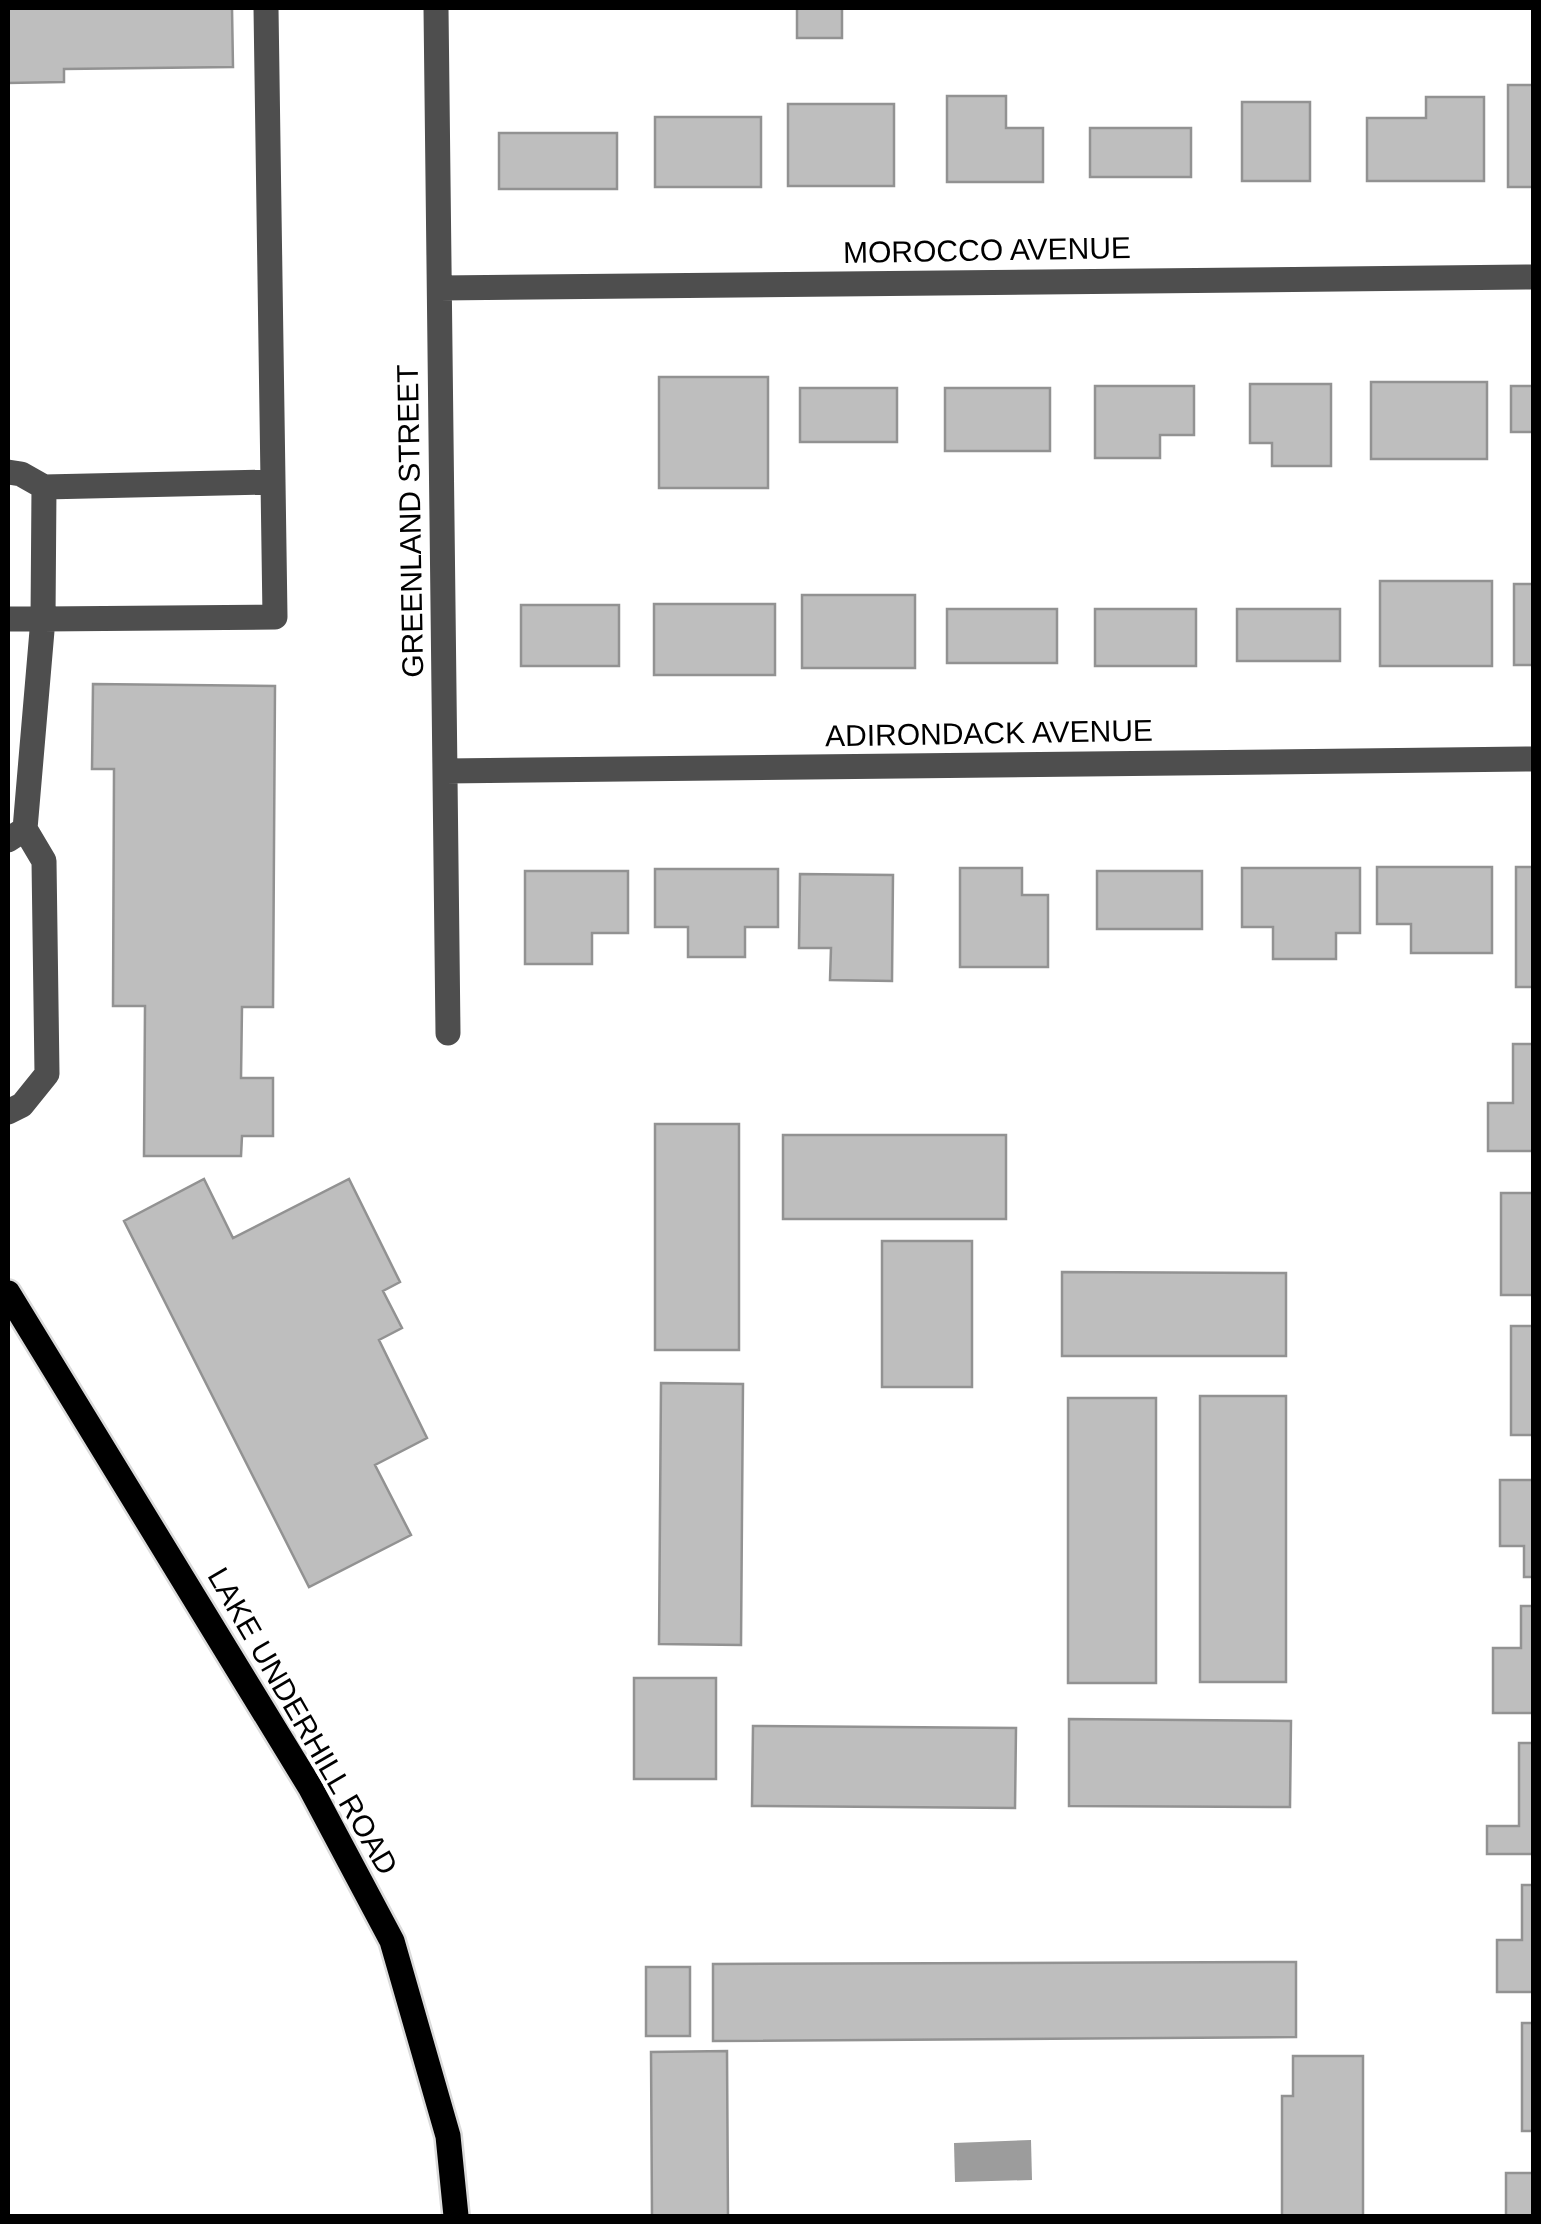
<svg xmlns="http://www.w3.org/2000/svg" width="1541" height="2224" font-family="Arial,sans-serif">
<rect width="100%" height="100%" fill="#fff"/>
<!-- water -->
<path fill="#9c9c9c" d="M1031 2140 1032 2180 955 2182 954 2143Z"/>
<!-- building -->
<path fill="#bebebe" stroke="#929292" stroke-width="2.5" d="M8 8H232L233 67 64 69V82L8 83Z
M797 8H842V38H797Z
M1508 85H1534V187H1508Z
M947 96H1006V128H1043V182H947Z
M1426 97H1484V181H1367V118H1426Z
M1242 102H1310V181H1242Z
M788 104H894V186H788Z
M655 117H761V187H655Z
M1090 128H1191V177H1090Z
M499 133H617V189H499Z
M659 377H768V488H659Z
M1371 382H1487V459H1371Z
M1250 384H1331V466H1272V443H1250Z
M1095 386H1194V435H1160V458H1095Z
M1511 386H1534V432H1511Z
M800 388H897V442H800Z
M945 388H1050V451H945Z
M1380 581H1492V666H1380Z
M1514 584H1534V665H1514Z
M802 595H915V668H802Z
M654 604H775V675H654Z
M521 605H619V666H521Z
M947 609H1057V663H947Z
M1095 609H1196V666H1095Z
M1237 609H1340V661H1237Z
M93 684 275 686 273 1007H242L241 1078H273V1136H242L241 1156H144L145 1006H113L114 769H92Z
M1377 867H1492V953H1411V924H1377Z
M1516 867H1534V987H1516Z
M960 868H1022V895H1048V967H960Z
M1242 868H1360V933H1336V959H1273V927H1242Z
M655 869H778V927H745V957H688V927H655Z
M525 871H628V933H592V964H525Z
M1097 871H1202V929H1097Z
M800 874 893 875 892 981 830 980 831 948H799Z
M1513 1044H1534V1151H1488V1103H1513Z
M655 1124H739V1350H655Z
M783 1135H1006V1219H783Z
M204 1179 233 1238 349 1179 400 1282 383 1291 402 1328 379 1340 427 1438 375 1465 411 1535 309 1587 124 1221Z
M1501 1193H1534V1295H1501Z
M882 1241H972V1387H882Z
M1062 1272 1286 1273V1356H1062Z
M1511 1326H1534V1435H1511Z
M661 1383 743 1384 741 1645 659 1644Z
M1200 1396H1286V1682H1200Z
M1068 1398H1156V1683H1068Z
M1500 1480H1534V1577H1524V1546H1500Z
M1521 1606H1534V1713H1493V1648H1521Z
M634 1678H716V1779H634Z
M1069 1719 1291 1721 1290 1807 1069 1806Z
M753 1726 1016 1728 1015 1808 752 1806Z
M1519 1743H1534V1854H1487V1826H1519Z
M1522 1885H1534V1992H1497V1940H1522Z
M1296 1962V2037L713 2041V1964Z
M646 1967H690V2036H646Z
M1522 2023H1534V2131H1522Z
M727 2051 728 2216H652L651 2052Z
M1293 2056H1363V2216H1282V2096H1293Z
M1506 2173H1534V2216H1506Z"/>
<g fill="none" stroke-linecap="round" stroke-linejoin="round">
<defs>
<path id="major" d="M8 1293 310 1787 392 1941 448 2136 456 2216"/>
</defs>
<!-- major casing -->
<use href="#major" stroke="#dbdbdb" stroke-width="30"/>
<!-- minor -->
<path stroke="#4e4e4e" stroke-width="25" d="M436 8 448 1033
M440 288 1534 277
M8 472 21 474 44 487
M8 619H43L44 487 273 482
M446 771 1534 759
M8 840 25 829 43 619 275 617 266 8
M8 1112 22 1105 47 1074 44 861 25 829"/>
<!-- major -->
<use href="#major" stroke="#000" stroke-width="25"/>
</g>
<g text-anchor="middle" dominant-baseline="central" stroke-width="8" stroke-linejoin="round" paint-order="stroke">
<!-- street labels -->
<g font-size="30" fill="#000" stroke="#fff">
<text transform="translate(987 250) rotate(-1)">MOROCCO AVENUE</text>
<text transform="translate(410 521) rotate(-91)">GREENLAND STREET</text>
<text transform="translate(989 733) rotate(-1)">ADIRONDACK AVENUE</text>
<text transform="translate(303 1721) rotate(60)">LAKE UNDERHILL ROAD</text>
</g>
</g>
<!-- border -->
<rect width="1541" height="2224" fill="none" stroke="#000000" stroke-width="20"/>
</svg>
